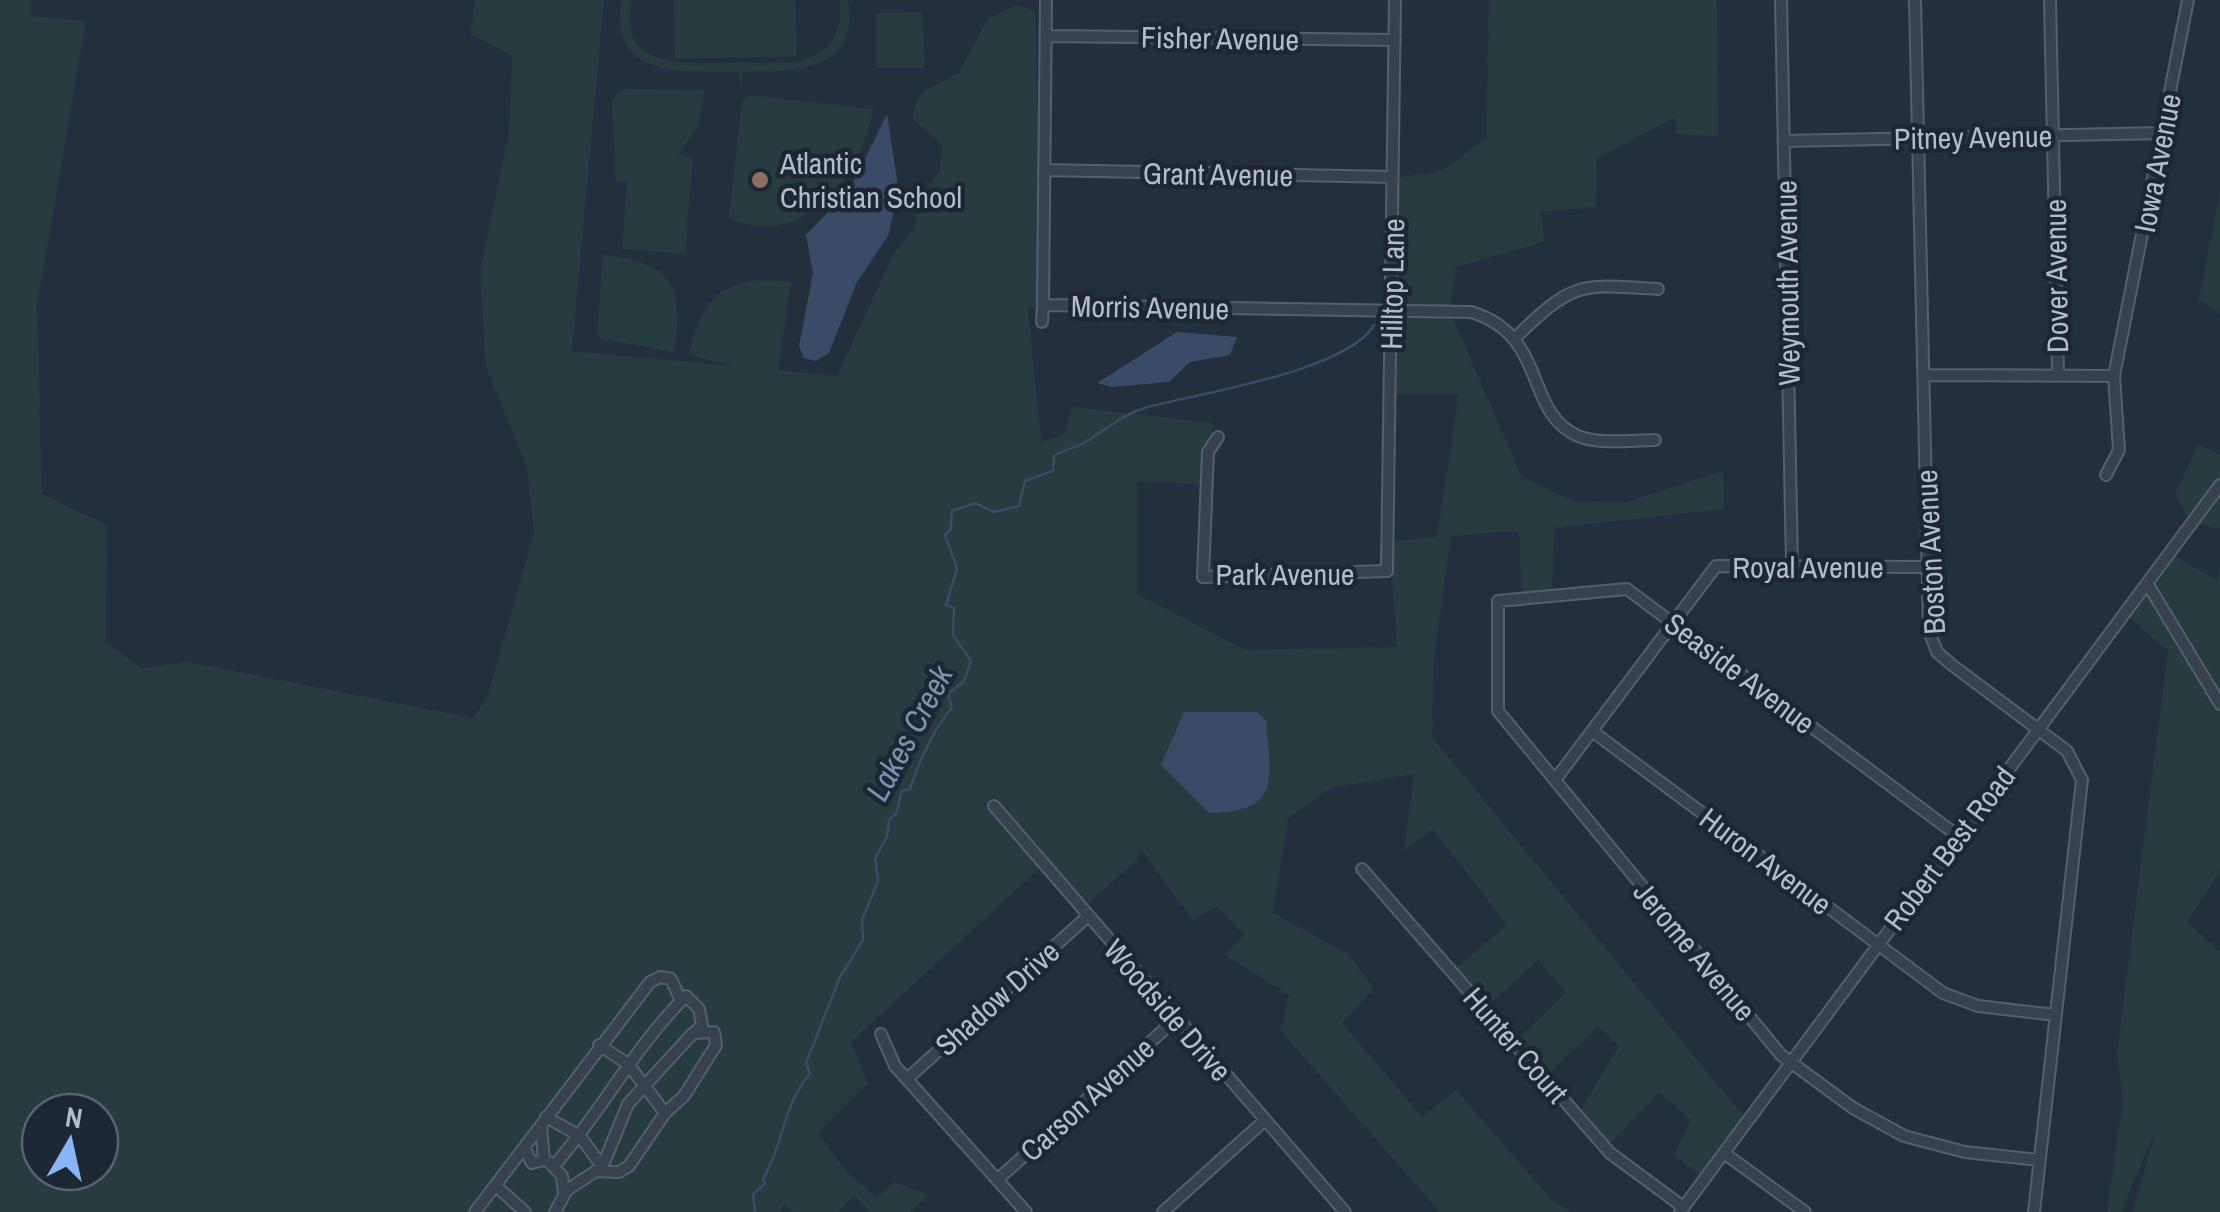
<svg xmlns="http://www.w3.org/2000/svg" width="2220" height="1212" font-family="'Archivo Narrow',sans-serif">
<rect width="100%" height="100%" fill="#242f3e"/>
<!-- green -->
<path fill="#263c3f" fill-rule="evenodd" d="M0 0H31V16L86 21 37 305 42 494 107 525 106 642 141 668 187 662 474 718 488 695 534 533 527 467 486 367 480 272 509 132 512 56 471 34 475 0H604L572 351 735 366 689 355C702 294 728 274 791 282L778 370 837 376 894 253 913 231 925 190 940 171 942 145 913 119C914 88 937 86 959 73L987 19 1017 5 1035 11 1043 309 1028 308 1041 442 1063 435 1073 407 1213 423 1206 485 1137 481V594L1245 650 1397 647 1390 541 1437 537 1459 394H1391L1393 225 1400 177 1442 171 1486 138 1489 0H1717L1718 137 1677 134 1675 118 1597 158 1596 207 1541 212 1544 242 1456 267 1449 310 1522 477 1572 501 1627 502 1723 471 1724 509 1555 528 1551 596 1522 598 1519 531 1451 536 1434 657 1432 737 1749 1123 1706 1180 1674 1155 1691 1120 1659 1092 1606 1148 1577 1116 1619 1046 1598 1026 1544 1078 1514 1043 1566 993 1538 960 1483 1010 1451 972 1507 925 1433 829 1404 850 1414 774 1330 788 1288 818 1273 913 1348 954 1374 989 1342 1023 1422 1117 1456 1090 1552 1200 1572 1212H1440L1281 1031 1289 995 1225 955 1244 935 1217 906 1193 920 1140 848 1137 860 1080 910 1042 866 851 1042 868 1083 818 1133 845 1170 877 1198 894 1182 929 1195 910 1212H870L854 1196 838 1212H795L784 1205 779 1212H0ZM40 1112H100V1172H40Z
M622 0H632C614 74 697 63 742 62 765 62 797 67 818 54 837 42 843 22 839 0H848C861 73 793 71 743 72L741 91 739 72C688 72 606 80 622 0Z
M674 0H795L797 56 675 59Z
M922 12 925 68H876V13Z
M622 89 704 90 698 127 678 155 693 157 685 254 622 249 627 181H616L612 100Z
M749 95 873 109C864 171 802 254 729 218L742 101Z
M2220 191V313L2199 299Z
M603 255C672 262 685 286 674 352L601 339 597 333Z
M2198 444 2220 455V529L2191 522 2175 495Z
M2169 553 2217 580 2220 567V871L2187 922 2220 952V1212H2133L2157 1126 2121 1212H2107L2123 1100 2117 1054 2168 651 2124 613Z"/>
<!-- water -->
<path fill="#394c67" d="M887 114 898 186 889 234 856 284 829 353 816 361 804 358 799 346 813 273 806 235 849 191Z
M1177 332 1237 337 1230 355 1190 362 1169 382 1112 387 1097 383Z
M1184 712H1257L1266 720C1270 778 1283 812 1209 813L1161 765Z"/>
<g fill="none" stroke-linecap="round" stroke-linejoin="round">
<!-- stream -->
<path stroke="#394c67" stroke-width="2.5" d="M755 1212 753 1194 765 1184 763 1179C784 1143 783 1104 810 1074L806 1063 840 977 863 940 862 920 878 881 875 858 887 837 889 820 896 814 902 791 910 789C918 764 935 726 952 708L948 694 964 681 971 661 953 635 954 608 946 605 957 569 945 535 951 529 952 511 975 503 994 512 1019 506 1025 481 1053 471 1054 456C1063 450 1072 449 1082 444 1105 431 1121 414 1148 407 1201 393 1347 371 1374 325"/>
<defs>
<path id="street" d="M1046 0 1043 305 1471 312C1548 335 1524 413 1578 436 1600 445 1631 440 1655 440
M1781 0 1792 566
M1915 0 1929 631 1937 652 1952 665 2067 751 2082 780 2034 1212
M2050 0 2058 373
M1046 36 1395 40
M1784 141 2163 133
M1044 170 1392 177
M1042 322 1043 305
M1515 338C1574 281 1578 284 1658 289
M1924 375 2114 376 2188 0
M1218 437 1208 452 1203 577 1387 571 1395 0
M2106 475 2119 450 2114 376
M2147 583 2220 704
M1592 731 1943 993 1978 1006 2056 1015
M1555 780 1716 566 1927 567
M994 806 1345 1212
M1958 836 1627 589 1498 601V711L1781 1055 1853 1108 1904 1136 1965 1152 2039 1160
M1362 869 1610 1153 1683 1207
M881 1034 895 1066 1026 1212
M599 1045 628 1064 665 1113
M907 1079 1088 916
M546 1117 580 1136 603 1168
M525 1149 532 1163 544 1160 541 1125
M1724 1153 1805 1212
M549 1162 562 1176 564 1194
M554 1166C602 1111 635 1046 686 996L699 1009 702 1025 694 1033
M997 1180 1177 1018
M497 1187 525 1212
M475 1212 650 982 660 977 671 979 681 1001
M555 1212 567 1190 596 1171 619 1172 629 1166 665 1113 684 1096 716 1045 714 1032 693 1033 628 1104 603 1165
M1163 1212 1264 1121
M1680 1212 2220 485"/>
</defs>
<!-- street casing -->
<use href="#street" stroke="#565f6c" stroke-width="14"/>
<!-- street -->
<use href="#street" stroke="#38414e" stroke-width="10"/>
</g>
<!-- markers -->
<circle fill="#8d6e63" stroke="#1d2633" stroke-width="4" cx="760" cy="180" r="10"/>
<g text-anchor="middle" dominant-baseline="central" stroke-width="9" stroke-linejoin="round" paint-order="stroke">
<!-- street labels -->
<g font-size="30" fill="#b4bcc9" stroke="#1d2633">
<text transform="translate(1220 38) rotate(1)">Fisher Avenue</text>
<text transform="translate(1973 137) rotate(-1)">Pitney Avenue</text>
<text transform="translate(2157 163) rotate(-79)">Iowa Avenue</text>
<text transform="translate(1218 174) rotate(1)">Grant Avenue</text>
<text transform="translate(2056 276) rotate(-91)">Dover Avenue</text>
<text transform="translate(1787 283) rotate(-91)">Weymouth Avenue</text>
<text transform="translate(1392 284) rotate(-89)">Hilltop Lane</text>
<text transform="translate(1150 307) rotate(1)">Morris Avenue</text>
<text transform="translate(1930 552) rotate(-93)">Boston Avenue</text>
<text x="1808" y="567">Royal Avenue</text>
<text x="1285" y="574">Park Avenue</text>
<text transform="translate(1740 673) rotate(37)">Seaside Avenue</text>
<text transform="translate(1949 848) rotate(-53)">Robert Best Road</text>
<text transform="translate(1766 861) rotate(37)">Huron Avenue</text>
<text transform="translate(1695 951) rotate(50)">Jerome Avenue</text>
<text transform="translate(997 998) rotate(-42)">Shadow Drive</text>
<text transform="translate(1168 1010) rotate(49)">Woodside Drive</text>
<text transform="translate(1516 1045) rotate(49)">Hunter Court</text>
<text transform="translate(1087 1099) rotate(-42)">Carson Avenue</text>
</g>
<!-- poi labels -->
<g font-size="30" fill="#b4bcc9" stroke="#1d2633" text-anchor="start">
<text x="780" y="163">Atlantic<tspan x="780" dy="34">Christian School</tspan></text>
</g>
<!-- water labels -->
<g font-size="32" font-style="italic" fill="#7c92b1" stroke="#1d2633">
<text transform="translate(909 733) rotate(-62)">Lakes Creek</text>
</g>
</g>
<!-- north arrow -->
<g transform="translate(70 1142) rotate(9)"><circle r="48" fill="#1d2633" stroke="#59626f" stroke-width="2.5"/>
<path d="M0-8L18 38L0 25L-18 38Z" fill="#8ab4f8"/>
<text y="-15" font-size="28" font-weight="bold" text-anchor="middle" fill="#b4bcc9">N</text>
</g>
</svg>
